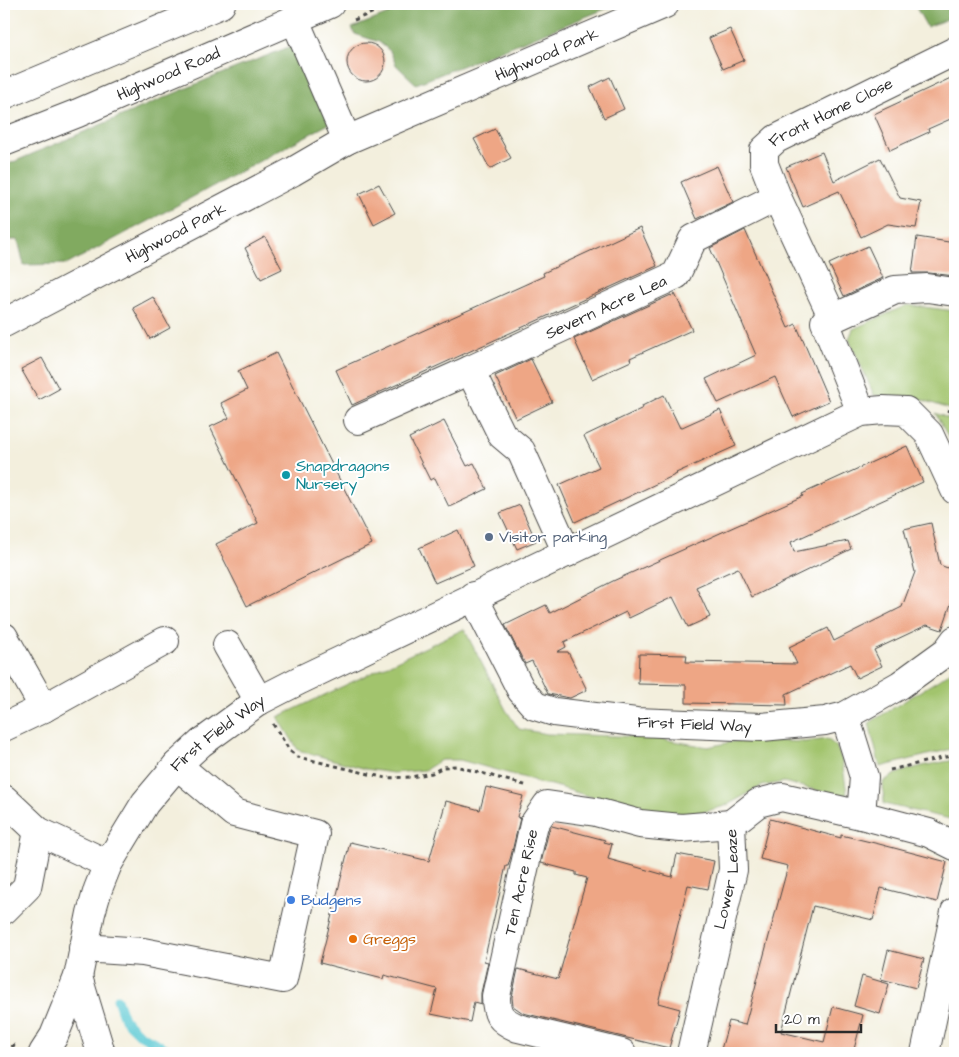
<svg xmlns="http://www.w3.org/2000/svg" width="959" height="1057" font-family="'Architects Daughter',sans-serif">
<rect width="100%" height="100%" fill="#fff"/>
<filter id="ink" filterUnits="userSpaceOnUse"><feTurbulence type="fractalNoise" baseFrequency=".02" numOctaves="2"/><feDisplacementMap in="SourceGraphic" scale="10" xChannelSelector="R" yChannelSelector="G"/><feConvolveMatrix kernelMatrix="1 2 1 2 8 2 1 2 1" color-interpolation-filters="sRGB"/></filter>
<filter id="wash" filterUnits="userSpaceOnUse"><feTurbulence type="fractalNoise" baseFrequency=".0096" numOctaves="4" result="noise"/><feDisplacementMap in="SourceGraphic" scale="20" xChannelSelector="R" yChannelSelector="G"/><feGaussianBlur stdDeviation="1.12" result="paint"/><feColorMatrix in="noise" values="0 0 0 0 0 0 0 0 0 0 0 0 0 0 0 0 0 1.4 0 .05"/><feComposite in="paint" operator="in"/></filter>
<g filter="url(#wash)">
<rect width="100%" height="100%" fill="#f3efdd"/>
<!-- green -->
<path fill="#a2c46d" stroke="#66784c" d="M907 305 955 311V411L920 399 874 395 849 339 853 329Z
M935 413 948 418 955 423V449Z
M464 629 506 710 519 729 547 734 650 737 708 747 755 737 776 741 805 742 827 739 836 746 842 760 847 794 839 796 784 782 762 786 725 806 703 812 670 815 631 809 552 785 537 783 533 780 460 760H441L425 770 393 773 366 769 298 750 278 717Z
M955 666V748L880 767 869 723 948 674Z
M955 760V820L884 804 883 782C900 768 933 764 955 760Z"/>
<!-- forest -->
<path fill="#81aa60" stroke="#566a46" d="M414 4H618L416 84 396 65 390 51 379 42 355 34 352 28Z
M914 4H955V16L927 27Z
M304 41 338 119 68 264 24 265 18 240H4V166L208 79Z"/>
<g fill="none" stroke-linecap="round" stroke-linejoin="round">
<!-- stream -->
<path stroke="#5cc9d3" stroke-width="9" d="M117 999 124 1019 139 1034 175 1053"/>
</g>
<g id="blocks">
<!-- building -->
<path fill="#eea685" d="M730 29 744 60 723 69 709 38Z
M347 62a19 19 0 1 1 38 0a19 19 0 1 1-38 0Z
M955 76V117L928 129 929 132 890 150 874 114Z
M610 77 624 109 604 118 590 87Z
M495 129 511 158 490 169 474 139Z
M822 152 834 181 880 158 900 198 921 202 916 228 888 224 861 237 839 191 803 207 786 167Z
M717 166 733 202 697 219 681 182Z
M379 184 395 213 374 224 359 194Z
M640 228 657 266 352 405 336 370 544 276 543 273Z
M745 230 788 328 796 324 829 401 793 417 775 377 718 403 706 379 756 355 710 248Z
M265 237 282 269 261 279 245 248Z
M917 237 955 243V276L929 273H912Z
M868 246 883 278 844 296 829 264Z
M675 294 692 330 630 358 631 361 592 379 574 339 671 295V296Z
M153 297 170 328 150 339 133 308Z
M276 353 372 544 247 606 216 544 258 523 210 427 229 418 221 403 247 390 238 371Z
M42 358 59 389 39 400 21 369Z
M531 359 552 402 516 419 495 376Z
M664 395 680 428 720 410 736 446 676 473 677 474 575 522 559 485 599 467 584 436 643 408 642 406Z
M444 421 467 466 474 463 487 489 449 507 435 478 430 480 409 438Z
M907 446 923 482 791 542 794 552 848 541 851 549 752 597 738 568 696 587 710 617 688 627 673 597 629 618 626 612 564 642 566 647 557 652H568L587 690 570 698 548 694 532 661 525 664 505 625 546 605 550 613 613 581 803 496 802 494Z
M520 505 536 541 517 549 500 513Z
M931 523 940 565 955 571V592L942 630 927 625 874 650 882 666 857 678 850 664 786 694 787 705 686 703V685L638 684 639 654 687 655 686 662 797 664 789 647 828 628 834 641 902 607 915 572 904 529Z
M458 530 474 566 435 583 419 548Z
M486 787 523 796 517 817 520 818 511 856 508 866H506L484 961 488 962 481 993V1004L474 1002 470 1022 431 1014 437 989 384 975 383 979 320 963 350 842 429 861 446 801 480 810Z
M770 819 841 838V835L879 844 947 862 937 902 881 888 873 920 813 906 781 1032 824 1042 833 1007 863 1015 853 1053H720L729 1021 745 1025 788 866 760 859Z
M552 826 605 840 604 842 612 844 608 859 672 877 677 854 714 861 708 889 688 885 658 1003 680 1009 669 1048 523 1013 513 1006 512 997 518 969 558 979 587 878 576 875V872L541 863 549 830Z
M888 950 924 959 916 988 881 979Z
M862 976 889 984 880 1014 854 1006Z"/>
</g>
</g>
<g filter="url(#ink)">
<use href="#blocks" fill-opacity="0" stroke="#494846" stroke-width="1"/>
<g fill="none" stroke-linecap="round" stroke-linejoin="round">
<defs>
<g id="minor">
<path d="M294 18 347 140"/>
<path d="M4 95 221 4"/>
<path id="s1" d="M4 142 78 113 330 4"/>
<path id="s2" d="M833 318 777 197 764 164V150L776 139 955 51"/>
<path id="s3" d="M4 323 292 172 347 140 665 4"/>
<path d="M861 412 825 322 895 290 927 288 955 292"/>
<path d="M358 420 470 370"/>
<path id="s4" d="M567 553 521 451 502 435 470 370 676 275 693 239 777 197"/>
<path id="s5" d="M473 596 521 690 535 706 554 712 636 722 762 727 825 721 845 716 900 685 947 651 955 640"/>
<path d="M4 637 44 708"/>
<path d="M227 645 259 701"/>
<path d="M4 727 44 708 165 641"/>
<path d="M4 799 38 831 108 864"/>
<path d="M861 815 929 833 955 846"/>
<path d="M731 824 758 803 782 797 861 815 864 777 845 716"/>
<path d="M4 910 27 887 38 831"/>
<path d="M83 948 143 952 283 979 315 834 234 813 177 765"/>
<path d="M78 977 101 1053"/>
<path id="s6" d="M43 1053 54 1036 78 977 91 913 98 889 108 864 145 803 177 765 201 743 259 701 300 680 861 412 883 410 906 411 929 434 955 490"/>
<path id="s7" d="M622 1053 518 1028C500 1020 496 1015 496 996L534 824 547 805 596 812 640 824 681 828 731 824"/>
<path id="s8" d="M691 1053 733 870 731 824"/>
<path d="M925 1053 955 912"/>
</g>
</defs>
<!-- minor casing -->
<use href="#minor" stroke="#494846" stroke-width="30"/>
<!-- path -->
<path stroke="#494846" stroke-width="3" stroke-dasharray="4 4" stroke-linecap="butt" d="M354 20 394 4
M947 410 955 414
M273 724 290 751 298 757 386 778 411 777 432 773 443 767 456 766 528 786
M890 770 955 755
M4 1050 17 1044"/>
<!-- minor -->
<use href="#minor" stroke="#fff" stroke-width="28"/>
</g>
</g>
<!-- markers -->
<circle fill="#0f9aa8" stroke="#fff" stroke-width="2" cx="286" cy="475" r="5"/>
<circle fill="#5c6f8a" stroke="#fff" stroke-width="2" cx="489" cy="537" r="5"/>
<circle fill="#3f7fe0" stroke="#fff" stroke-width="2" cx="291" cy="900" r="5"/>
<circle fill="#e8710a" stroke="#fff" stroke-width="2" cx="353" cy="939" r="5"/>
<g text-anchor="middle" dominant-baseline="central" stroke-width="4" stroke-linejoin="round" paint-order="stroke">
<!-- street labels -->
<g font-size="16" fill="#2b2b2b" stroke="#fff">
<text stroke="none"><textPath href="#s3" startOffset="606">Highwood Park</textPath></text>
<text stroke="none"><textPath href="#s1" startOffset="178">Highwood Road</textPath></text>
<text stroke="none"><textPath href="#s2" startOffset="260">Front Home Close</textPath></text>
<text stroke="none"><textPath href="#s3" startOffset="194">Highwood Park</textPath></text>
<text stroke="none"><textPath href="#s4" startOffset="359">Severn Acre Lea</textPath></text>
<text stroke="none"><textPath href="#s5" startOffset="288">First Field Way</textPath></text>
<text stroke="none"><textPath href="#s6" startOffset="374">First Field Way</textPath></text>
<text stroke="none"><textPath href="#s8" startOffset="178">Lower Leaze</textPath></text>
<text stroke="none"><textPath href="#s7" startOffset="266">Ten Acre Rise</textPath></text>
</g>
<!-- culture labels -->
<g font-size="16" fill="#0d838f" stroke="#fff" text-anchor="start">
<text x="296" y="466">Snapdragons<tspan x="296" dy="18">Nursery</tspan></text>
</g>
<!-- service labels -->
<g font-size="16" fill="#4e5e75" stroke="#fff" text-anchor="start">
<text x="499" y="537">Visitor parking</text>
</g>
<!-- shop labels -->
<g font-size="16" fill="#366cbe" stroke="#fff" text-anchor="start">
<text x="301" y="900">Budgens</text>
</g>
<!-- food labels -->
<g font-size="16" fill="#c56008" stroke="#fff" text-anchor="start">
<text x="363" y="939">Greggs</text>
</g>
</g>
<!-- margin -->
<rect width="959" height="1057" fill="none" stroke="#fff" stroke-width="20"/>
<!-- scale -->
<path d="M776 1024v8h85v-8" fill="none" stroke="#2b2b2b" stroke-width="2.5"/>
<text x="784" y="1024" font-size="15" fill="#2b2b2b" stroke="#ffffff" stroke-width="4" paint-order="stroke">20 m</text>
</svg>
